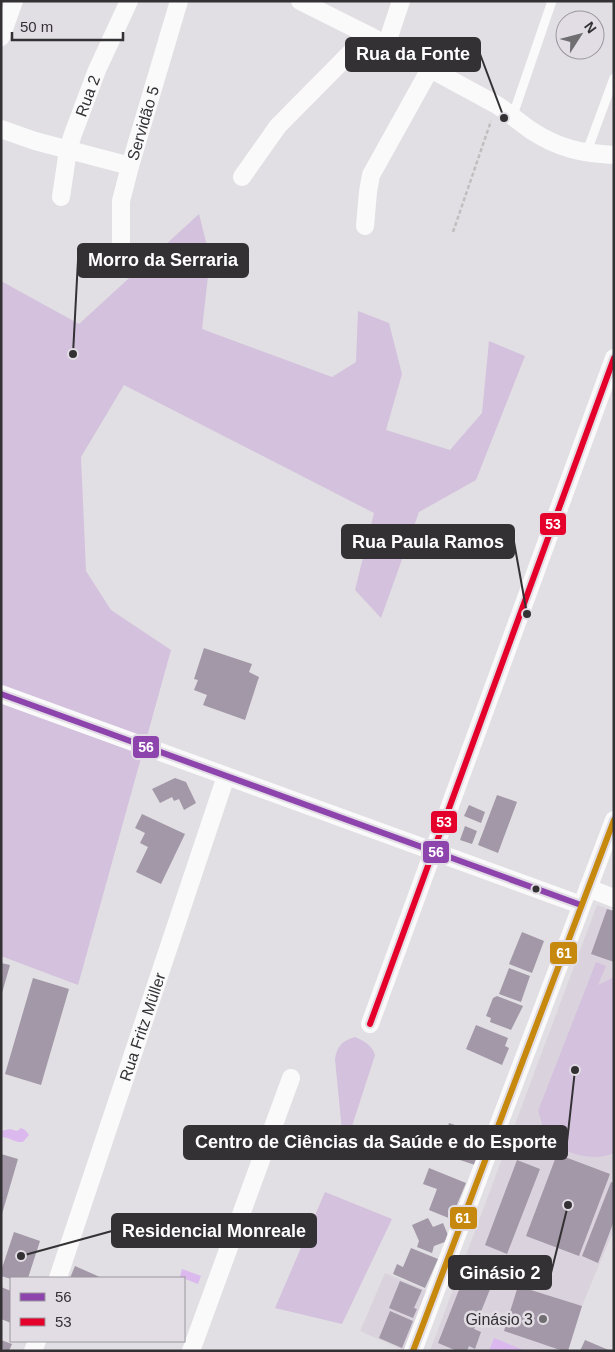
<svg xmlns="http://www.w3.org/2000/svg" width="615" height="1352" font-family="Arial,sans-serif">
<rect width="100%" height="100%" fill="#e1dfe3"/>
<!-- built -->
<path fill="#dad3dd" d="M597 905 614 911V1229L582 1306 568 1351H430Z
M385 1273 430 1292 406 1351 360 1331Z"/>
<!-- green -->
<path fill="#d3c1dd" d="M199 214 210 258 202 329 332 377 356 362 358 311 389 323 402 374 386 430 450 450 482 413 489 341 525 356 476 480 419 512 381 618 355 590 374 513 124 385 81 457 86 571 111 610 171 650 78 985 1 956V281L79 324Z
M596 962 606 966 598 985 614 977V1153C593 1162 564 1155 548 1137 543 1131 541 1119 538 1111Z
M355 1037C364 1041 372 1045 375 1055L344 1151 335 1059C337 1046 342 1041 355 1037Z
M325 1192 392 1219 342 1324 275 1308Z"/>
<!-- water -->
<path fill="#dbb9ee" d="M21 1128 25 1130 29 1135 23 1142C15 1143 9 1137 1 1137V1131L10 1129 17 1131Z
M182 1269 201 1276 198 1284 180 1277Z
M494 1338 526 1351H489Z"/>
<!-- building -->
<path fill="#a298a7" d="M204 648 252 664 249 672 259 677 245 720 203 705 207 695 194 690 198 680 194 679Z
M175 778 186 782 196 803 184 810 179 799 174 801 172 797 160 803 152 789Z
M497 795 517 802 498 853 478 845Z
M469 805 485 812 481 823 464 816Z
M142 814 185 834 161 884 136 872 148 847 140 843 145 833 135 828Z
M465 826 477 831 472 844 460 840Z
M607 909 614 911V962L591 954Z
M522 932 544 941 532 973 509 964Z
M1 963 10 965 2 993H1Z
M509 968 530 976 521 1002 499 994Z
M33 978 69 989 41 1085 5 1074Z
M497 996 523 1006 511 1030 490 1022 491 1018 486 1016 493 998Z
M476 1025 508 1038 505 1046 509 1048 502 1065 466 1049Z
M449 1123 485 1135 475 1165 439 1153Z
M1 1154 18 1159 2 1214H1Z
M557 1154 610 1174 579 1256 526 1236Z
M517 1160 540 1169 507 1254 485 1245Z
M429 1168 466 1183 451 1219 429 1210 437 1189 423 1184Z
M611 1182 614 1183V1221L598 1263 582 1256Z
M428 1218 433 1227 443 1223 450 1240 434 1246 432 1253 417 1247 419 1241 412 1225Z
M14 1232 40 1241 28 1278 11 1279 1 1276V1271Z
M411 1248 438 1259 425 1288 393 1274 397 1264 403 1267Z
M473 1257 499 1267 474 1329 481 1332 475 1349 469 1346 467 1351H457L438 1343 466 1272 465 1271 469 1261 471 1262Z
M75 1266 102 1278H70Z
M400 1281 422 1290 414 1308 417 1309 413 1318 389 1308Z
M518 1286 582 1306 568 1351H563L504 1331Z
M1 1287 11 1291V1323L1 1319Z
M390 1311 413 1321 402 1348 379 1338Z
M1 1340 12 1344 9 1351 1 1349Z
M585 1340 611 1351H580Z"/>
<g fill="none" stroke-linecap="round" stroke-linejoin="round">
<!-- path -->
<path stroke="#bfbfbf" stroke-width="2.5" stroke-dasharray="4 2.5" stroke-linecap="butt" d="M453 232 491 121"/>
<!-- lane -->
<path stroke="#fafafb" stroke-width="9" d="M513 115 552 1
M586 154 614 78"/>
<!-- street -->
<g stroke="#fafafb" stroke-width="18">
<path d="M300 1 368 35 497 105C509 113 520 123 532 131 560 149 581 153 614 155"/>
<path d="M1 37 14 1"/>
<path d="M386 46 401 1"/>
<path d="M1 129 35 141 130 166"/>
<path d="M242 177 278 126 368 35"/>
<path id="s1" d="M61 197 68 150 73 134 97 70 129 1"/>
<path d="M365 226 368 192 371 175 430 69"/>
<path id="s2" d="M121 248V201L130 166 179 1"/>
<path d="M1 694 581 905"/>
<path d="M588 888 614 898"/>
<path d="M370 1024 614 358"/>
<path id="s3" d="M58 1278 226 776"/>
<path d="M33 1351 37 1341"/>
<path d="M191 1351 291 1078"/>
<path d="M413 1351 614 820"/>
</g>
<defs>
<path id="bus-1" d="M1 694 581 905"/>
<path id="bus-2" d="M370 1024 614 358"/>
<path id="bus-3" d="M413 1351 614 820"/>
</defs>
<!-- bus-1 casing -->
<use href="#bus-1" stroke="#e2dde5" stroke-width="10"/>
<!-- bus-2 casing -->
<use href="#bus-2" stroke="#e2dde5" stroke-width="10"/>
<!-- bus-3 casing -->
<use href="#bus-3" stroke="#e2dde5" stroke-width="10"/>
<!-- bus-1 -->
<use href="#bus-1" stroke="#8e44ad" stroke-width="6"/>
<!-- bus-2 -->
<use href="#bus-2" stroke="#e4002b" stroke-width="6"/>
<!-- bus-3 -->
<use href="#bus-3" stroke="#c6890d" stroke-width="6"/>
</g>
<!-- markers -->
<circle fill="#333134" stroke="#e2dde5" stroke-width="2" cx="536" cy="889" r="4.5"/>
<circle fill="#706e71" stroke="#e2dde5" stroke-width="2" cx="543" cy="1319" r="5"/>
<g text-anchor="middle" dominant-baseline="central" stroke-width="5" stroke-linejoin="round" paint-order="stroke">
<!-- street labels -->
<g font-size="16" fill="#333134" stroke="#e2dde5">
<text stroke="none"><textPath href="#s1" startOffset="105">Rua 2</textPath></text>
<text stroke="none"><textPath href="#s2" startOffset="128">Servidão 5</textPath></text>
<text stroke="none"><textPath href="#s3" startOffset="265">Rua Fritz Müller</textPath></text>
</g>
<!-- poi labels -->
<g font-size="16" fill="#333134" stroke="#e2dde5" text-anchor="end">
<text x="533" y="1319">Ginásio 3</text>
</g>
</g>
<!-- callouts -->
<path fill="none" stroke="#333134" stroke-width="2" d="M504 118L480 54M73 354L78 260M527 614L514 542M575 1070L567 1142M21 1256L112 1231M568 1205L551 1273"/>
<g fill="#333134" stroke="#e2dde5" stroke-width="2">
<circle cx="504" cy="118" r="5"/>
<circle cx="73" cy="354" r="5"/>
<circle cx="527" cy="614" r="5"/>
<circle cx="575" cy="1070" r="5"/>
<circle cx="21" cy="1256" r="5"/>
<circle cx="568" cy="1205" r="5"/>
</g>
<g fill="#333134" stroke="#333134" stroke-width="2">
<rect x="346" y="38" width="134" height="33" rx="5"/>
<rect x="78" y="244" width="170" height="33" rx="5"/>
<rect x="342" y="525" width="172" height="33" rx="5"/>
<rect x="184" y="1126" width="383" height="33" rx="5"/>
<rect x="112" y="1214" width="204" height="33" rx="5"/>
<rect x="449" y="1256" width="102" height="33" rx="5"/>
</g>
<g font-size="18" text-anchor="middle" font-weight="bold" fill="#fff">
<text x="413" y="60">Rua da Fonte</text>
<text x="163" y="266">Morro da Serraria</text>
<text x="428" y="548">Rua Paula Ramos</text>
<text x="376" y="1148">Centro de Ciências da Saúde e do Esporte</text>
<text x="214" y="1237">Residencial Monreale</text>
<text x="500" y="1279">Ginásio 2</text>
</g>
<g stroke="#e2dde5" stroke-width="2">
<rect x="539" y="512" width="28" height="24" rx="5" fill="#e4002b"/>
<rect x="132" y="735" width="28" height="24" rx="5" fill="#8e44ad"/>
<rect x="430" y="810" width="28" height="24" rx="5" fill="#e4002b"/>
<rect x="422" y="840" width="28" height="24" rx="5" fill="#8e44ad"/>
<rect x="549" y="941" width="29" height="24" rx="5" fill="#c6890d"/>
<rect x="449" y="1206" width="29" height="24" rx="5" fill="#c6890d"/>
</g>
<g font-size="14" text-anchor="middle" font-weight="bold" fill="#fff">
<text x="553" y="529">53</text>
<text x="146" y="752">56</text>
<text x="444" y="827">53</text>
<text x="436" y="857">56</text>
<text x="564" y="958">61</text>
<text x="463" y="1223">61</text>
</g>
<!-- border -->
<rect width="615" height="1352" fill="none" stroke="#333134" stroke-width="5"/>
<!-- legend -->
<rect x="10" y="1277" width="175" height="65" fill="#e2dde5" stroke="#9c989e"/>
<rect x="20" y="1293" width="25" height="8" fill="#8e44ad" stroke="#9c989e"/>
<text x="55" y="1302" font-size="15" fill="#333134">56</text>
<rect x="20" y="1318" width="25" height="8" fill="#e4002b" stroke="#9c989e"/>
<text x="55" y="1327" font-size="15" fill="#333134">53</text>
<!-- north arrow -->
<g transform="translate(580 35) rotate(54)"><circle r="24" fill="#e2dde5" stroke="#9c989e"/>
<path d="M0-4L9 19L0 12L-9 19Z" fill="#706e71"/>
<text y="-8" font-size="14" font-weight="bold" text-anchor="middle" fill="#333134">N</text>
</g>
<!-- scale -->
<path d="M12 32v8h111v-8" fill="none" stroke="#333134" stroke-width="2.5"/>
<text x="20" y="32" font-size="15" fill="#333134" stroke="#e2dde5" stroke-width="4" paint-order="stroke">50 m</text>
</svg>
